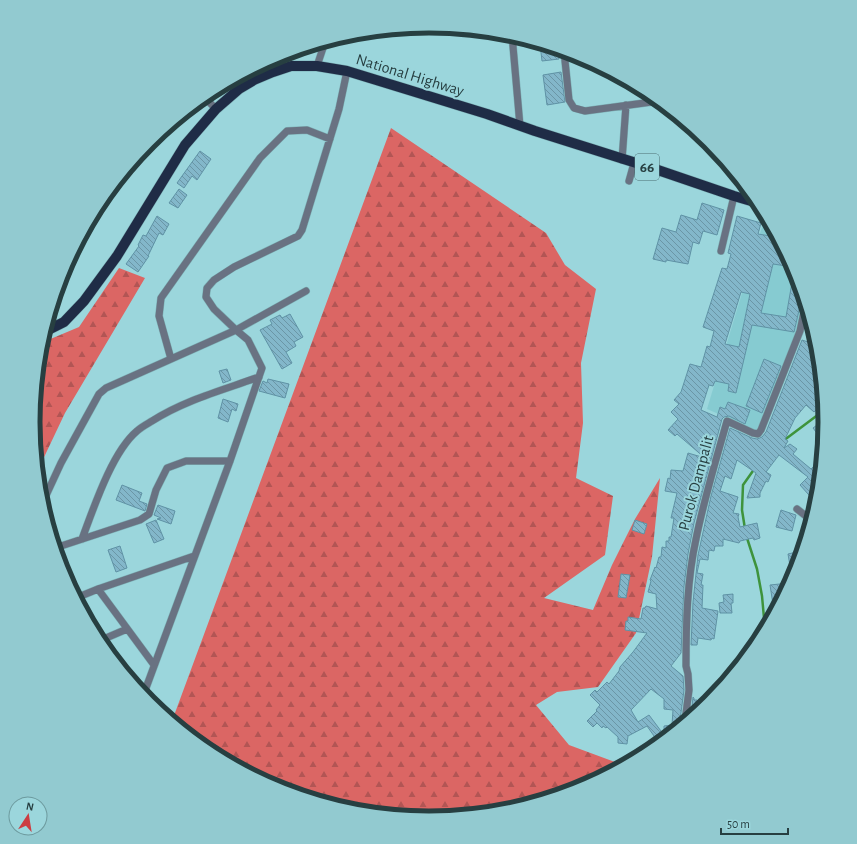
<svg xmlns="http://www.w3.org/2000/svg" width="857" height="844" font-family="'Alegreya Sans',sans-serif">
<defs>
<pattern id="forest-firs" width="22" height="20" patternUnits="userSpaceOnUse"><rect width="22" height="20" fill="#db6664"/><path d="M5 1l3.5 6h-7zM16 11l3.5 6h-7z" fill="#b25554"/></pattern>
<pattern id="building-back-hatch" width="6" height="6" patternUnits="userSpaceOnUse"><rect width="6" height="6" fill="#83b7ca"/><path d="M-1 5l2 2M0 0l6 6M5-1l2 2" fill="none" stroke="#6b96a6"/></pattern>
</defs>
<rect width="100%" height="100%" fill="#9bd6dc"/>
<!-- built -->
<path fill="#86cbd1" d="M765 217 766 218 794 271 804 302 797 333 761 423 756 430 707 409Z"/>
<!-- forest -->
<path fill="url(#forest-firs)" d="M391 128 546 233 565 265 596 289 581 363 583 423 576 478 613 496 605 555 544 598 593 610 612 565 635 519 660 478 652 557 636 633 598 687 557 692 536 705 569 745 623 765 580 788 506 810 428 818 351 810 277 788 208 751 172 721Z
M119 268 145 278 65 413 37 472 33 422 41 343 79 327Z"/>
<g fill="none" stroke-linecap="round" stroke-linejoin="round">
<!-- stream -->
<path stroke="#3e933c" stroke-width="2.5" d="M783 441 823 411
M745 529 742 510 743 485 755 468
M747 538 757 569 762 596 765 629"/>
</g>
<!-- building -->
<path fill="url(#building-back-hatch)" stroke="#5f92a5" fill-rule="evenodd" d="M540 44 558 49 559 59 542 61Z
M561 72 565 102 547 105 543 75Z
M200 151 211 159 197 180 192 176 184 188 177 183Z
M179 189 187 195 178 208 169 203Z
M702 203 724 210 717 235 703 231 699 244 693 242 688 264 666 260V262L653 259 662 228 676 232 681 215 697 220Z
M157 216 169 224 163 235 159 233 148 256H149L138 272 126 264 139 246 138 245 143 235 146 236Z
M737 216 761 223 758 234 777 237 793 267 773 264 761 313 786 317 794 271 804 302 800 306 794 332 752 325 736 393 728 391 729 384 715 381 713 386 709 385 701 410 717 417 720 407 725 409 728 402 750 410 745 424 729 416 724 417 722 419 694 523 688 554 684 586 681 653 671 666 683 676 684 690 680 720 681 724 663 739 655 740 654 736 647 726 628 736 627 744 618 743V737L607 727 606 728 603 726 602 728 597 723 593 727 587 721 597 711 596 710 600 705 590 695 595 690 597 692 607 682 609 684 619 671 620 667 633 652 647 633 625 630 626 621H628V617L641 619 643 608H645L646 606 657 609 656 594 648 592 651 581 650 580 655 567 656 568 659 557H661L662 547 666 548V541H669V537H671L674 518H671L677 493 665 491 668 478 670 479 671 470 683 471 688 453 705 458 677 434 675 436 668 430 678 419 671 412 679 404 674 400 681 392 690 364 701 367 707 346 710 347 714 331 703 327 722 268 727 269 731 254 728 253ZM741 292 750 294 739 347 725 344ZM651 689 664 699V709L673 710 672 725 664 726V735L649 715 638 722 631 710Z
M290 314 303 337 294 342 296 346 286 352 292 363 282 369 260 330 272 324 270 320 280 315 282 318Z
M811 327 817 345 823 403 814 412 806 405 795 418 785 439 788 441 784 448 790 444 797 449 793 454 811 469 821 460 816 503 800 485 808 477 779 455 766 472 771 475 768 482 766 481 760 493V497L747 498 756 473 737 460 731 479 725 476 720 491 738 497 733 513 739 514 738 517 740 527 757 523 760 538 754 540 753 538 740 541 739 543 723 539V546H715L714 551 709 550 708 560 700 559 697 573 703 574 701 585H703L702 608 718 611 714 639 712 638 711 640 698 638 697 645H691L693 602 698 555 711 496 730 428 752 438 757 439 762 437 766 432 802 340 808 342Z
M764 359 781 366 762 413 746 406Z
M227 369 231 380 223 383 219 371Z
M268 379 289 384 285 398 259 391 263 381 267 383Z
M223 399 238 404 236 411 232 409 228 422 218 418Z
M824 420V422L823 441 813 428Z
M122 485 142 493 139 501 147 504 145 511 116 500Z
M158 505 175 511 171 524 157 519 161 518 154 515Z
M781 510 796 515 792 531 776 527Z
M156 520 164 539 154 543 146 524Z
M635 520 647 524 644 534 632 530Z
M120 546 127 568 116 572 108 550Z
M801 551 797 565 790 566 788 554Z
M621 574 630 575 626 598 618 597Z
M789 583 774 611 770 585Z
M733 594V603H731L732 613H720L719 603 724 602 723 595Z
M693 697 694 698V700H697L696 705H699L698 710 691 717Z"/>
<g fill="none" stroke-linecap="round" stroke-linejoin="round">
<defs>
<path id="minor" d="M512 35 520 126
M564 51 569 100 574 108 585 111 659 101
M317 66 325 42
M231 81 239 89
M204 97 216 109
M622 160 626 105
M629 181 634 163
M721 251 734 196
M171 359 159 316 161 298 260 158 287 131 307 130 330 139
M42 504 61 463 99 394 106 388 236 330 306 291
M797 509 811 520
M82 539C94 507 112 452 137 431 141 427 147 424 152 421 185 400 223 390 259 377
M55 548 140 520 149 514 156 490 167 468 186 461H230
M98 589 154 665
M76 598 98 589 194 556
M99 641 127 629
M143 696 230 461 262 368 248 340 236 330 214 309 206 297 207 288 214 280 234 267 298 236 302 230 339 109 347 71
M685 721 689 690 688 674 686 666C686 624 687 580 696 539 704 499 716 460 727 421L753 433 758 434 761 430 800 331 805 307"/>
<path id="major" d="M44 332 64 322 84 301 117 256 185 145 216 109 239 89 254 80 273 72 291 66H317L347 71 487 114 535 131 652 168 734 196 758 203"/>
</defs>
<!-- minor casing -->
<use href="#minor" stroke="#7fb2b7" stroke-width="8"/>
<!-- major casing -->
<use href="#major" stroke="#7fb2b7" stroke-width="11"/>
<!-- minor -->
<use href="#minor" stroke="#697282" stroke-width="7"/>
<!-- major -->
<use href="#major" stroke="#1f2c46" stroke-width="10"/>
</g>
<g text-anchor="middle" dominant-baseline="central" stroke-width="4" stroke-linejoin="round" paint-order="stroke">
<!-- shield labels -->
<rect fill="#9bd6dc" stroke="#4a6c70" stroke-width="1" x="635" y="154" width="24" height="26" rx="3"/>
<g font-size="15" font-weight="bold" fill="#273f41">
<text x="647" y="167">66</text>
</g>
<!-- street labels -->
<g font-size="16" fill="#273f41" stroke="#9bd6dc">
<text transform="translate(410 75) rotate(17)">National Highway</text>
<text transform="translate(696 483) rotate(-75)">Purok Dampalit</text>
</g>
</g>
<!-- crop -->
<path d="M0 0H857V844H0ZM40 422a389 389 0 1 1 778 0a389 389 0 1 1-778 0Z" fill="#92cad0" fill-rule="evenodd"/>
<path fill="none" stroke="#273f41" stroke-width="5" d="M40 422a389 389 0 1 1 778 0a389 389 0 1 1-778 0Z"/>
<!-- north arrow -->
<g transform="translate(28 816) rotate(12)"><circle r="19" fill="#9bd6dc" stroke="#6d9a9e"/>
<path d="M0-3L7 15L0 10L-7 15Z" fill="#cc3d42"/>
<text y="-6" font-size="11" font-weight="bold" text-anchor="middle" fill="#273f41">N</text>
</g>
<!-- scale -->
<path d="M721 828v6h67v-6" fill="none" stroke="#273f41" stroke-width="2"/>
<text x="727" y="828" font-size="12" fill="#273f41" stroke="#9bd6dc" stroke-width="3" paint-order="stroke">50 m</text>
</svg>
